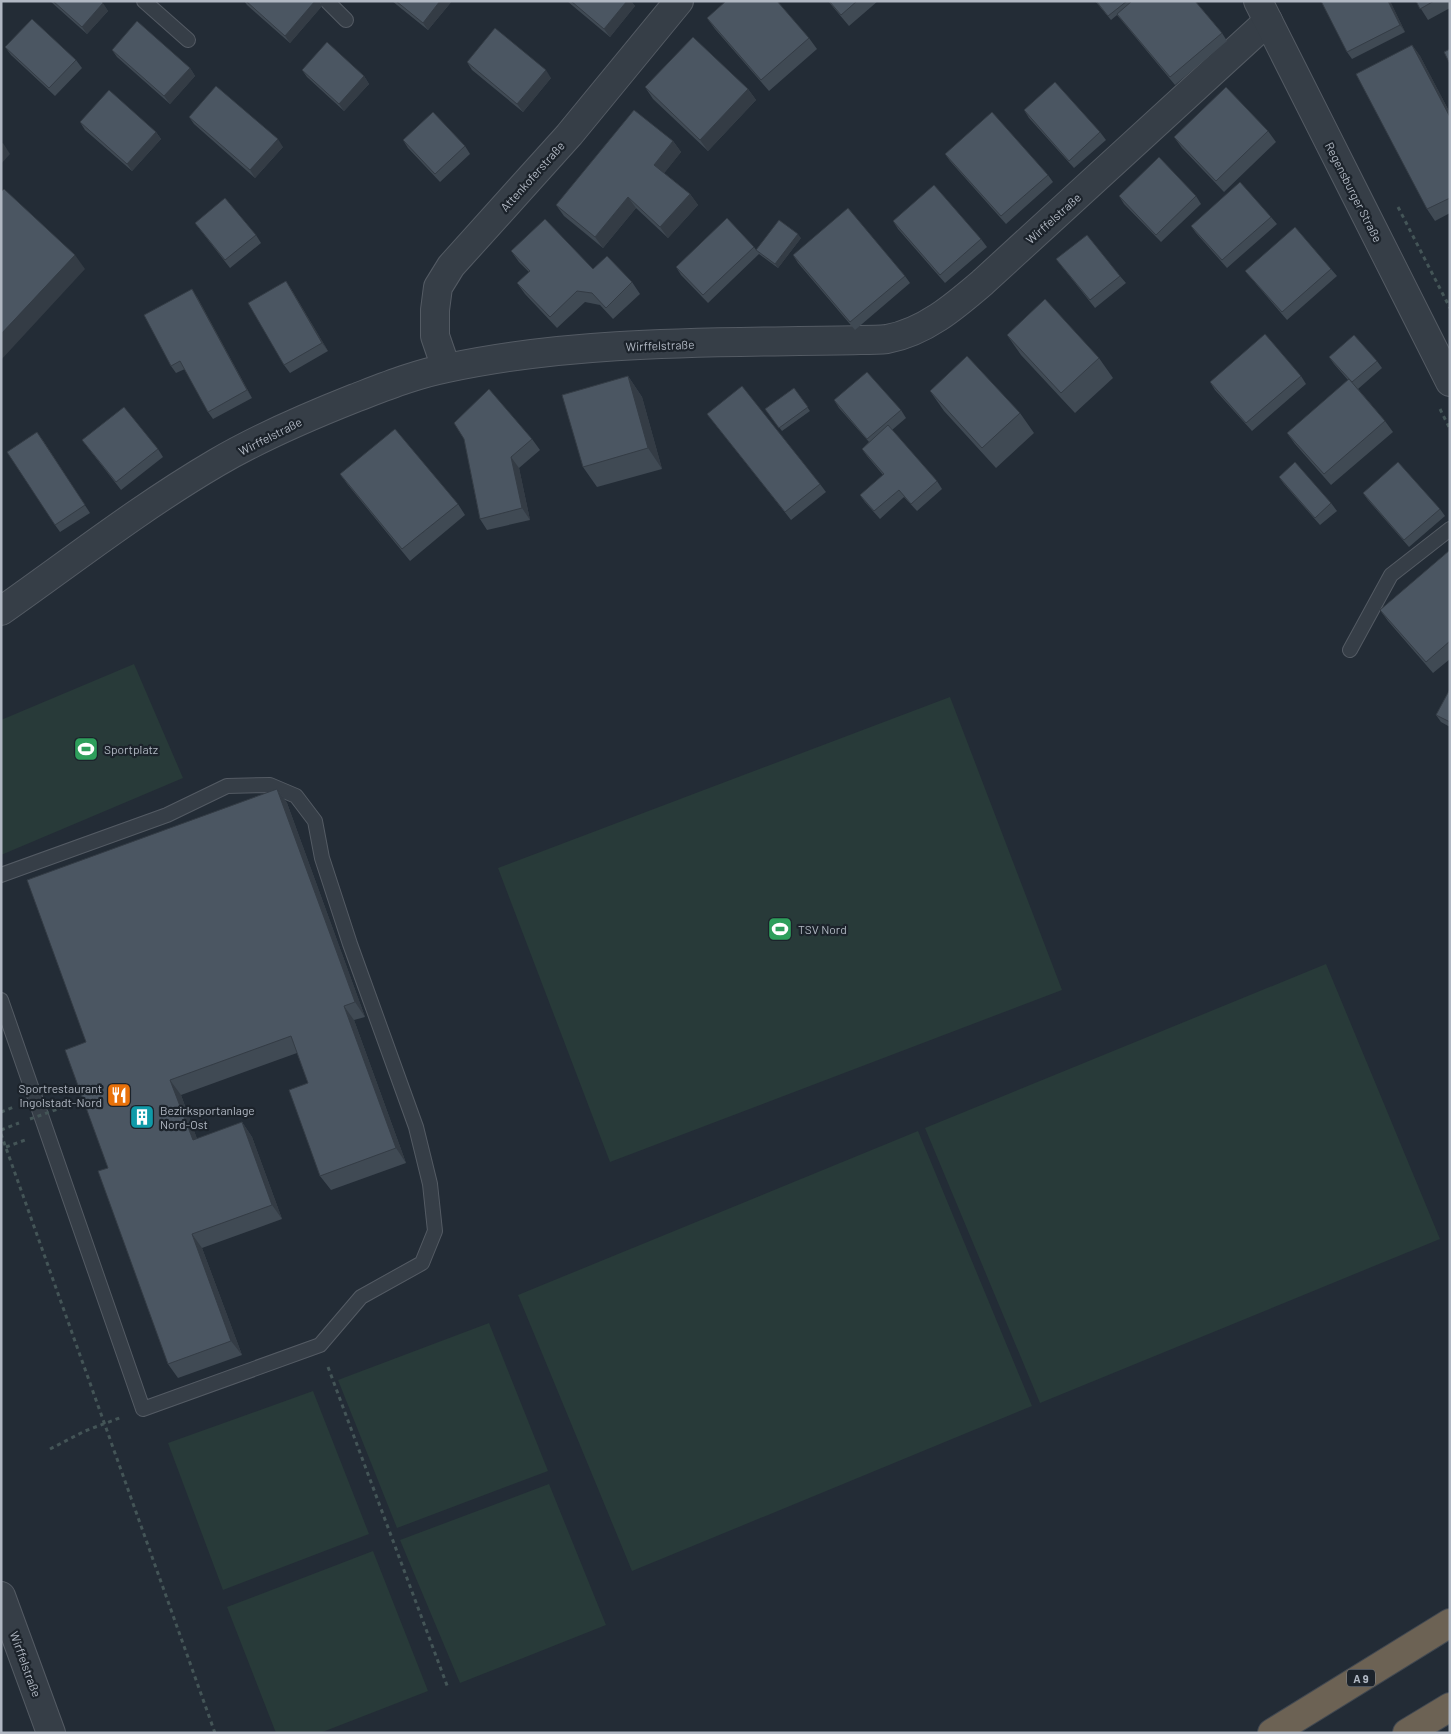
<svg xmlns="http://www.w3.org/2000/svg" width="1451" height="1734" font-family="Barlow,sans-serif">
<rect width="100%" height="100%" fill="#232c36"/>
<!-- green -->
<path fill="#283a39" d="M134 664 183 778 1 855V720Z
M950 697 1062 990 610 1162 498 868Z
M1326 964 1440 1239 1040 1403 925 1128Z
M918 1131 1032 1406 632 1571 518 1295Z
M489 1323 548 1471 397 1528 338 1380Z
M313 1391 369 1534 223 1590 168 1443Z
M549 1484 606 1625 460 1683 400 1540Z
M373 1551 428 1691 320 1733H276L227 1607Z"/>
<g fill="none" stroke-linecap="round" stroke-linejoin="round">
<defs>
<path id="service" d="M144 1 188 40
M327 1 346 20
M1350 650 1391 575 1450 529
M1 875 167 815 227 786 270 785 296 796 315 821 322 858 350 944 416 1127 430 1184 435 1231 422 1263 361 1297 320 1345 143 1409 1 1000"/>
<path id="minor" d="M446 368 435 336V310L438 287 451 266 569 135 679 1
M1 611C72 561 141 507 216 463 260 437 307 417 355 398 384 387 416 374 447 368 582 339 723 343 860 340 869 340 878 340 887 339 925 332 955 306 983 282L1268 21
M1 1596 51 1733"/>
<path id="tertiary" d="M1258 1 1450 382"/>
<path id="motorway" d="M1272 1733 1450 1623
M1407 1733 1450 1707"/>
</defs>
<!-- service casing -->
<use href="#service" stroke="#545b64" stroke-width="16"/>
<!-- minor casing -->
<use href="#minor" stroke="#545b64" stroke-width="30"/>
<!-- tertiary casing -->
<use href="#tertiary" stroke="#545b64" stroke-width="30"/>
<!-- motorway casing -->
<use href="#motorway" stroke="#414851" stroke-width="30"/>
<!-- path -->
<path stroke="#445557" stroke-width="3" stroke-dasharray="4 4" stroke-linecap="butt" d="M1398 207 1450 308
M1440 409 1450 429
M1 1112 14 1107
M1 1130 19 1123
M1 1134 215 1733
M6 1147 25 1140
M328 1367 448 1688
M50 1449 85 1431 122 1417"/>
<!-- service -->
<use href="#service" stroke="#363e47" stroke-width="14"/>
<!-- minor -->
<use href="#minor" stroke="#363e47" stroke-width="28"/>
<!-- tertiary -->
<use href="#tertiary" stroke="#363e47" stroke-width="28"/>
<!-- motorway -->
<use href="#motorway" stroke="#6c6254" stroke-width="28"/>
<!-- path-bridge -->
<path stroke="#445557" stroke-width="3" stroke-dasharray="4 4" stroke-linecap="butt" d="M30 1119 86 1099"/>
</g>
<!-- wall -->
<path fill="#404a54" d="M50 1H101L108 11 87 34Z
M244 1H319L322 6 290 43 247 5Z
M392 1H452L428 30Z
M567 1H631L635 6 610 37Z
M828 1H878L849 26Z
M1095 1H1195L1222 33 1227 41 1175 85 1122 21 1117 15 1111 20Z
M1390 1 1405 32 1352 59 1347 52Z
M1416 1H1450V8L1428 20Z
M707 18 809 38 817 49 769 91 715 29Z
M1412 45 1420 56 1450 113V213L1435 221 1427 209Z
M5 47 76 60 82 68 55 96 11 55Z
M112 50 190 68 195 76 170 104 117 57Z
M467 62 551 78 523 112 472 70Z
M302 70 364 76 369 84 344 111 307 77Z
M645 87 748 89 756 100 708 151 653 99Z
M1024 110 1100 132 1106 140 1074 168 1029 118Z
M189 117 283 147 255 178 194 124Z
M80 122 156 132 161 139 132 171 85 130Z
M1268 131 1276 142 1224 192 1182 148 1174 137Z
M403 140 465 146 470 154 440 182 408 148Z
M673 141 681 152 664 173 690 194 698 205 668 238 636 208 603 248 564 216 556 205Z
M945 154 1048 175 1053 182 1006 224 950 161Z
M1119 196H1196L1201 204 1161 242 1124 204Z
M1271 217 1277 224 1227 268 1196 233 1191 226Z
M893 221 981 239 987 247 945 283 898 229Z
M195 223 256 235 261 243 230 268Z
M801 238 778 268 759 254 756 250Z
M754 247 759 254 708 303 681 275 676 267Z
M511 251 593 269 632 282 640 294 613 319 600 305 585 302 557 328 525 294 517 283 529 272 519 262Z
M793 255 905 276 910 283 855 330 798 263Z
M1056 259 1120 276 1126 283 1095 308Z
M1331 269 1337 276 1287 320 1245 271Z
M291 289 328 351 290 373 284 365Z
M197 297 252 398 213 419 208 412 185 369 176 373 171 366Z
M1007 335 1099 358 1113 378 1075 413 1021 355Z
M1329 357 1377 361 1382 368 1358 389 1385 421 1393 432 1331 485 1295 444 1287 433 1348 380 1334 364Z
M628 376 642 397 662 469 597 487 583 467Z
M1301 376 1306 384 1252 431 1215 390 1210 382Z
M794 388 810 411 782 431 765 409Z
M930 391 1020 413 1034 433 996 468 944 411Z
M834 400 901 410 906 418 892 430 937 481 942 489 917 511 904 497 880 519 865 502 860 495 883 475 867 456 862 449 869 442 839 408Z
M707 414 820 484 826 492 791 520Z
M42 439 90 513 60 532 55 525Z
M464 439H532L540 450 519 468 530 520 487 530 480 519Z
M82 440 158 449 163 457 121 490Z
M340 474 458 504 465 515 410 561 348 485Z
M1279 477 1331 503 1337 511 1320 525 1284 484Z
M1363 493 1440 509 1445 516 1409 547 1368 500Z
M1450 550V659L1433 673 1388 621 1380 610Z
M1450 689V727L1441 722 1436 715Z
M277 789 287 803 365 1017 354 1020 406 1163 331 1190 320 1176 308 1083 297 1053 181 1095 197 1139 242 1122 252 1137 282 1219 202 1248 242 1355 178 1378 168 1364 108 1168 86 1042Z"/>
<!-- shaded-wall -->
<path fill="#343c45" d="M315 1H319L322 6 290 43 285 36Z
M440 1H452L428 30 423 23Z
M627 1H631L635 6 610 37 604 29Z
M1388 1H1390L1405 32 1400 25Z
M103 3 108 11 87 34 82 27Z
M1412 45 1420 56 1450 113V117Z
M190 68 195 76 170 104 164 96Z
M546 70 551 78 523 112 517 104Z
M364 76 369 84 344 111 339 104Z
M748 89 756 100 708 151 700 140Z
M156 132 161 139 132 171 127 164Z
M278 139 283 147 255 178 250 170Z
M673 141 681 152 662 176 654 165Z
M3 143 10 154 1 164V144Z
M690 194 698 205 668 238 660 227Z
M628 197 636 208 603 248 595 237Z
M798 234 801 238 778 268 775 264Z
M75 255 85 269 1 360V334Z
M286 281 291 289 328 351 322 343Z
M192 289 197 297 252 398 247 390Z
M628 376 642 397 662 469 648 448Z
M511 457 519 468 530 520 522 508Z
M277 789 287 803 365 1017 355 1002Z
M344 1006 354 1020 406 1163 396 1148Z
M170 1080 181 1095 203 1155 193 1140Z
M242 1122 252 1137 282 1219 272 1205Z
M192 1234 202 1248 242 1355 231 1341Z"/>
<!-- building -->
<path fill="#4b5662" stroke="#343c45" d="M53 1H101L103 3 82 27Z
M246 1H315L285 36Z
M396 1H440L423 23Z
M571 1H627L604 29Z
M726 1H777L809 38 761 80 707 18Z
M829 1H857L841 15Z
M1096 1H1127L1108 16Z
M1132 1H1195L1222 33 1170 77 1117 14Z
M1321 1H1388L1400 25 1347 52Z
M1416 1H1434L1420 9Z
M32 19 76 60 49 88 5 47Z
M137 21 190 68 164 96 112 50Z
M495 28 546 70 517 104 467 62Z
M693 37 748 89 700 140 645 87Z
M327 42 364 76 339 104 302 70Z
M1412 45 1450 117V198L1427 209 1356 74Z
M1450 49V64L1444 52Z
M1055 82 1100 132 1069 161 1024 110Z
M216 86 278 139 250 170 189 117Z
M1226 87 1268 131 1216 181 1174 137Z
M109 90 156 132 127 164 80 122Z
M634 110 673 141 654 165 690 194 660 227 628 197 595 237 556 205Z
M433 112 465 146 435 174 403 140Z
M992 112 1048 175 1001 216 945 154Z
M1159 157 1196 196 1156 235 1119 196Z
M1240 182 1271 217 1222 260 1191 226Z
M934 185 981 239 940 275 893 221Z
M4 189 75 255 1 334V192Z
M225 198 256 235 225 260 195 223Z
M848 208 905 276 850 322 793 255Z
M727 218 754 247 703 295 676 267Z
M545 219 593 269 607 256 632 282 606 308 592 293 577 291 550 317 517 283 530 271 511 251Z
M779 220 798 234 775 264 756 250Z
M1295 227 1331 269 1282 312 1245 271Z
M1087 235 1120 276 1090 300 1056 259Z
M286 281 322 343 284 365 248 303Z
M192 289 247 390 208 412 180 361 171 366 144 315Z
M1045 299 1099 358 1061 393 1007 335Z
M1265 334 1301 376 1246 423 1210 382Z
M1354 335 1377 361 1352 382 1329 357Z
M967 356 1020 413 982 448 930 391Z
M867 372 901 410 867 439 834 400Z
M628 376 648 448 583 467 562 395Z
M1349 379 1385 421 1324 474 1287 433Z
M742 386 820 484 785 512 707 414Z
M794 388 808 407 779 428 765 409Z
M489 389 532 439 511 457 522 508 480 519 464 439 454 423Z
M124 407 158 449 116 482 82 440Z
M888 425 937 481 911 504 899 490 874 511 860 495 884 474 862 449Z
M395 429 458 504 402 549 340 474Z
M37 432 85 505 55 525 7 452Z
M1295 462 1331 503 1315 518 1279 477Z
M1398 462 1440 509 1404 540 1363 493Z
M1450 550V641L1426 662 1380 610Z
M1450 689V722L1436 715Z
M277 789 355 1002 344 1006 396 1148 320 1176 289 1090 308 1083 291 1036 170 1080 193 1140 242 1122 272 1205 192 1234 231 1341 168 1364 98 1171 108 1168 65 1050 86 1042 27 880Z"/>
<!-- icons -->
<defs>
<symbol id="stadium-square" viewBox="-11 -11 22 22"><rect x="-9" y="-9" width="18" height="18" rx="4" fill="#2e9e5b" stroke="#1c232b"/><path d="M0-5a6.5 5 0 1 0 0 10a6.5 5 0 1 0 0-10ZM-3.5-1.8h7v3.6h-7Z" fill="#fff"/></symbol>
<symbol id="restaurant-square" viewBox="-11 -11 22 22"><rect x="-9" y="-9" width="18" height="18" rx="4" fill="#e8710a" stroke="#1c232b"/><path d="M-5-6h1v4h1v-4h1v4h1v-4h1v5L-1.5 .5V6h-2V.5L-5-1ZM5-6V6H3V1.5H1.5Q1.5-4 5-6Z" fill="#fff"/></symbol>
<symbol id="building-square" viewBox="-11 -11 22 22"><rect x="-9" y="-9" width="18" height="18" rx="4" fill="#0f9aa8" stroke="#1c232b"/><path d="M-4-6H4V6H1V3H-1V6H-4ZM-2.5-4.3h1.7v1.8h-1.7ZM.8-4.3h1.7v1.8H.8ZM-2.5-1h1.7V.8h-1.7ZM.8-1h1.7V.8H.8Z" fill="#fff"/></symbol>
</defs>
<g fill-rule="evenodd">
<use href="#stadium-square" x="72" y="735" width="28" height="28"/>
<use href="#stadium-square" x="766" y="915" width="28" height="28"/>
<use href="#restaurant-square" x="105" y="1081" width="28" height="28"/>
<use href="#building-square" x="128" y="1103" width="28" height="28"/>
</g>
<g text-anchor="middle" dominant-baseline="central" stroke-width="4.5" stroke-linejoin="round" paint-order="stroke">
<!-- shield labels -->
<rect fill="#1c232b" stroke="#848b95" stroke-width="1" x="1347" y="1669.5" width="28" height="17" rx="4"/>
<g font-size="11" font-weight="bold" fill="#b1b8c3">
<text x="1361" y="1678">A 9</text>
</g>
<!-- street labels -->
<g font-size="12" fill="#b1b8c3" stroke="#1c232b">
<text transform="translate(532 176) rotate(-48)">Attenkoferstraße</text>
<text transform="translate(1354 192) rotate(63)">Regensburger Straße</text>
<text transform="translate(1053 218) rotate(-42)">Wirffelstraße</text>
<text transform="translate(660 345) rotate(-2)">Wirffelstraße</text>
<text transform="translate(270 436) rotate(-27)">Wirffelstraße</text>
<text transform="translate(26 1664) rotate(70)">Wirffelstraße</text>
</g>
<!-- poi labels -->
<g font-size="12" fill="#b1b8c3" stroke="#1c232b" text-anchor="start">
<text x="104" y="749">Sportplatz</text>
<text x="798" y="929">TSV Nord</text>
<text x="102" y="1088" text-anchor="end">Sportrestaurant<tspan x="102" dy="14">Ingolstadt-Nord</tspan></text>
<text x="160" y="1110">Bezirksportanlage<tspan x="160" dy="14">Nord-Ost</tspan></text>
</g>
</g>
<!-- border -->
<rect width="1451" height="1734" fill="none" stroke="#b1b8c3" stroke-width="5"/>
</svg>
